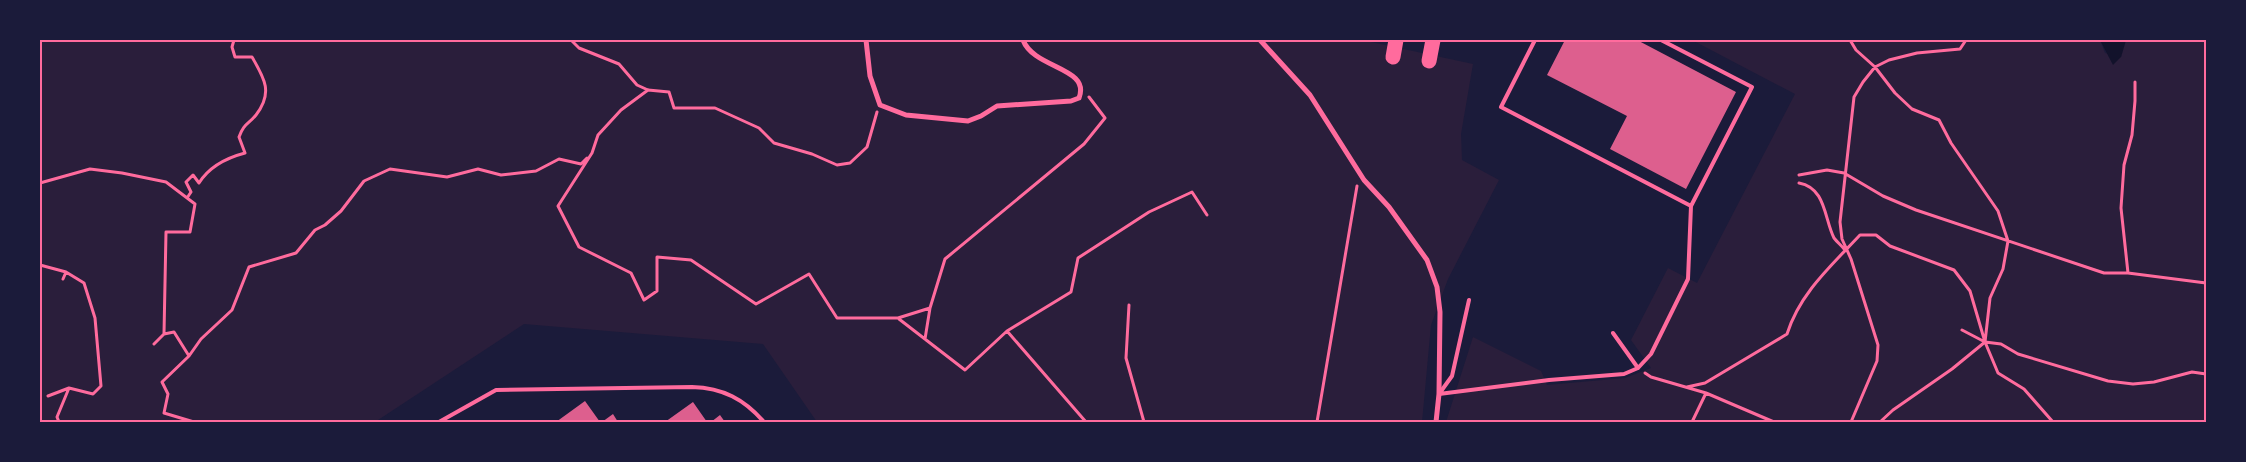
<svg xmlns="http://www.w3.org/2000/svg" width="2246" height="462" font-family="'Space Grotesk',sans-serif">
<rect width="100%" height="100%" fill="#1b1b3a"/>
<!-- green -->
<path fill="#2a1e3b" d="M40 40H1362L1473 64 1461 134 1462 160 1499 180 1448 279 1431 325 1422 422H817L763 344 524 324 375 422H40Z
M1692 40H2100L2105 53 2121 57 2126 40H2206V422H1446L1473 337 1541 371 1547 385 1625 378 1651 368 1631 340 1668 268 1697 283 1795 94Z"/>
<!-- water -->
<path fill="#12122b" d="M2100 40H2126L2121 57 2113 65Z"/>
<!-- building -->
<path fill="#dd5f8e" d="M1565 40H1637L1736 92 1686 189 1610 149 1627 116 1547 75Z
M585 401 600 422H556Z
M693 402 707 422H665Z
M613 414 618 422H602Z
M720 415 725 422H711Z"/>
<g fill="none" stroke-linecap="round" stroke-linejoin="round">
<!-- path -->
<path stroke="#ff6b9d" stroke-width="3" d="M571 40 579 48 619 64 637 85 648 90 669 92 674 108H715L759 128 774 143 812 154 837 165 850 163 867 147 877 112
M1850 40 1856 50 1875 67 1895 93 1912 109 1939 120 1951 143 1998 211 2008 241 2003 269 1990 298 1985 342 1952 369 1893 410 1880 422
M592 153 558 206 579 247 631 273 644 300 657 291V257L691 260 756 304 809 274 837 318H898L930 308 945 259 1084 144 1105 118 1089 97
M592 153 598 135 621 110 648 90
M1799 175 1827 170 1844 173 1883 196 1916 210 2104 273H2128L2206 283
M40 183 90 169 122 173 166 182 195 204 190 232H166L164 334
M1799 183C1826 188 1824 218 1834 238 1837 242 1842 246 1845 250
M187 198 191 192 186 182 193 175 199 183C209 167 226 158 245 153L239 137C244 123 248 125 256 115 273 93 265 79 252 57H235L232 47 234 40
M40 265 66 272 63 279
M2128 273 2121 208 2124 165 2132 135 2135 101V82
M1129 305 1126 358 1144 422
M899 319 965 370 1007 331 1086 422
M1962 330 1985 342 2001 344 2018 354 2108 381 2133 384 2154 382 2192 372 2206 374
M1007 331 1071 292 1078 258 1149 212 1192 192 1207 215
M925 339 930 308
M154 344 164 334 174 332 189 356
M1645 373 1651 377 1706 393 1774 422
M1687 387 1705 383 1787 334C1800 293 1831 266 1860 235H1876L1890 246 1954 270 1970 291 1985 342 1998 373 2024 389 2053 422
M48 396 69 388 93 394 101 386 95 318 84 283 66 272
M59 422 57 417 69 388
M194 422 164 413 168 394 162 382 189 356 201 339 232 310 249 267 296 253 315 230 325 225 341 211 364 181 390 169 447 177 478 169 501 175 536 171 559 159 581 164 587 158
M1317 422 1357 186
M1692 422 1706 393
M1851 422 1877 361 1878 345 1851 259 1842 239 1840 222 1854 97 1863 82 1875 67 1889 60 1917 53 1960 49 1966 40
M2139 422H2162"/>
<!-- service -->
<path stroke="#ff6b9d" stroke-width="4" d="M1535 40 1501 107 1691 206
M1613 333 1638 368
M1439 394 1549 380 1624 374 1638 368 1651 354 1688 279 1691 206 1752 87 1661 40
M1439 394 1452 376 1469 300
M439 422 496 390 692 387C723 388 744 399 764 422"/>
<!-- minor -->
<path stroke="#ff6b9d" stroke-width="5" d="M866 40 870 76 880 105 906 115 968 121 981 116 997 106 1071 101 1079 98C1091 67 1034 69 1023 40
M1260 40 1310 95 1364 180 1389 207 1427 260 1437 287 1440 312 1439 394 1436 422"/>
<!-- motorway -->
<path stroke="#ff6b9d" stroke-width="15" d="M1393 57 1396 40
M1429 61 1433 40"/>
</g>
<!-- border -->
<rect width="2246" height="462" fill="none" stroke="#1b1b3a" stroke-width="82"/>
<rect x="41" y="41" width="2164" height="380" fill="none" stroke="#ff6b9d" stroke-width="2"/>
</svg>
